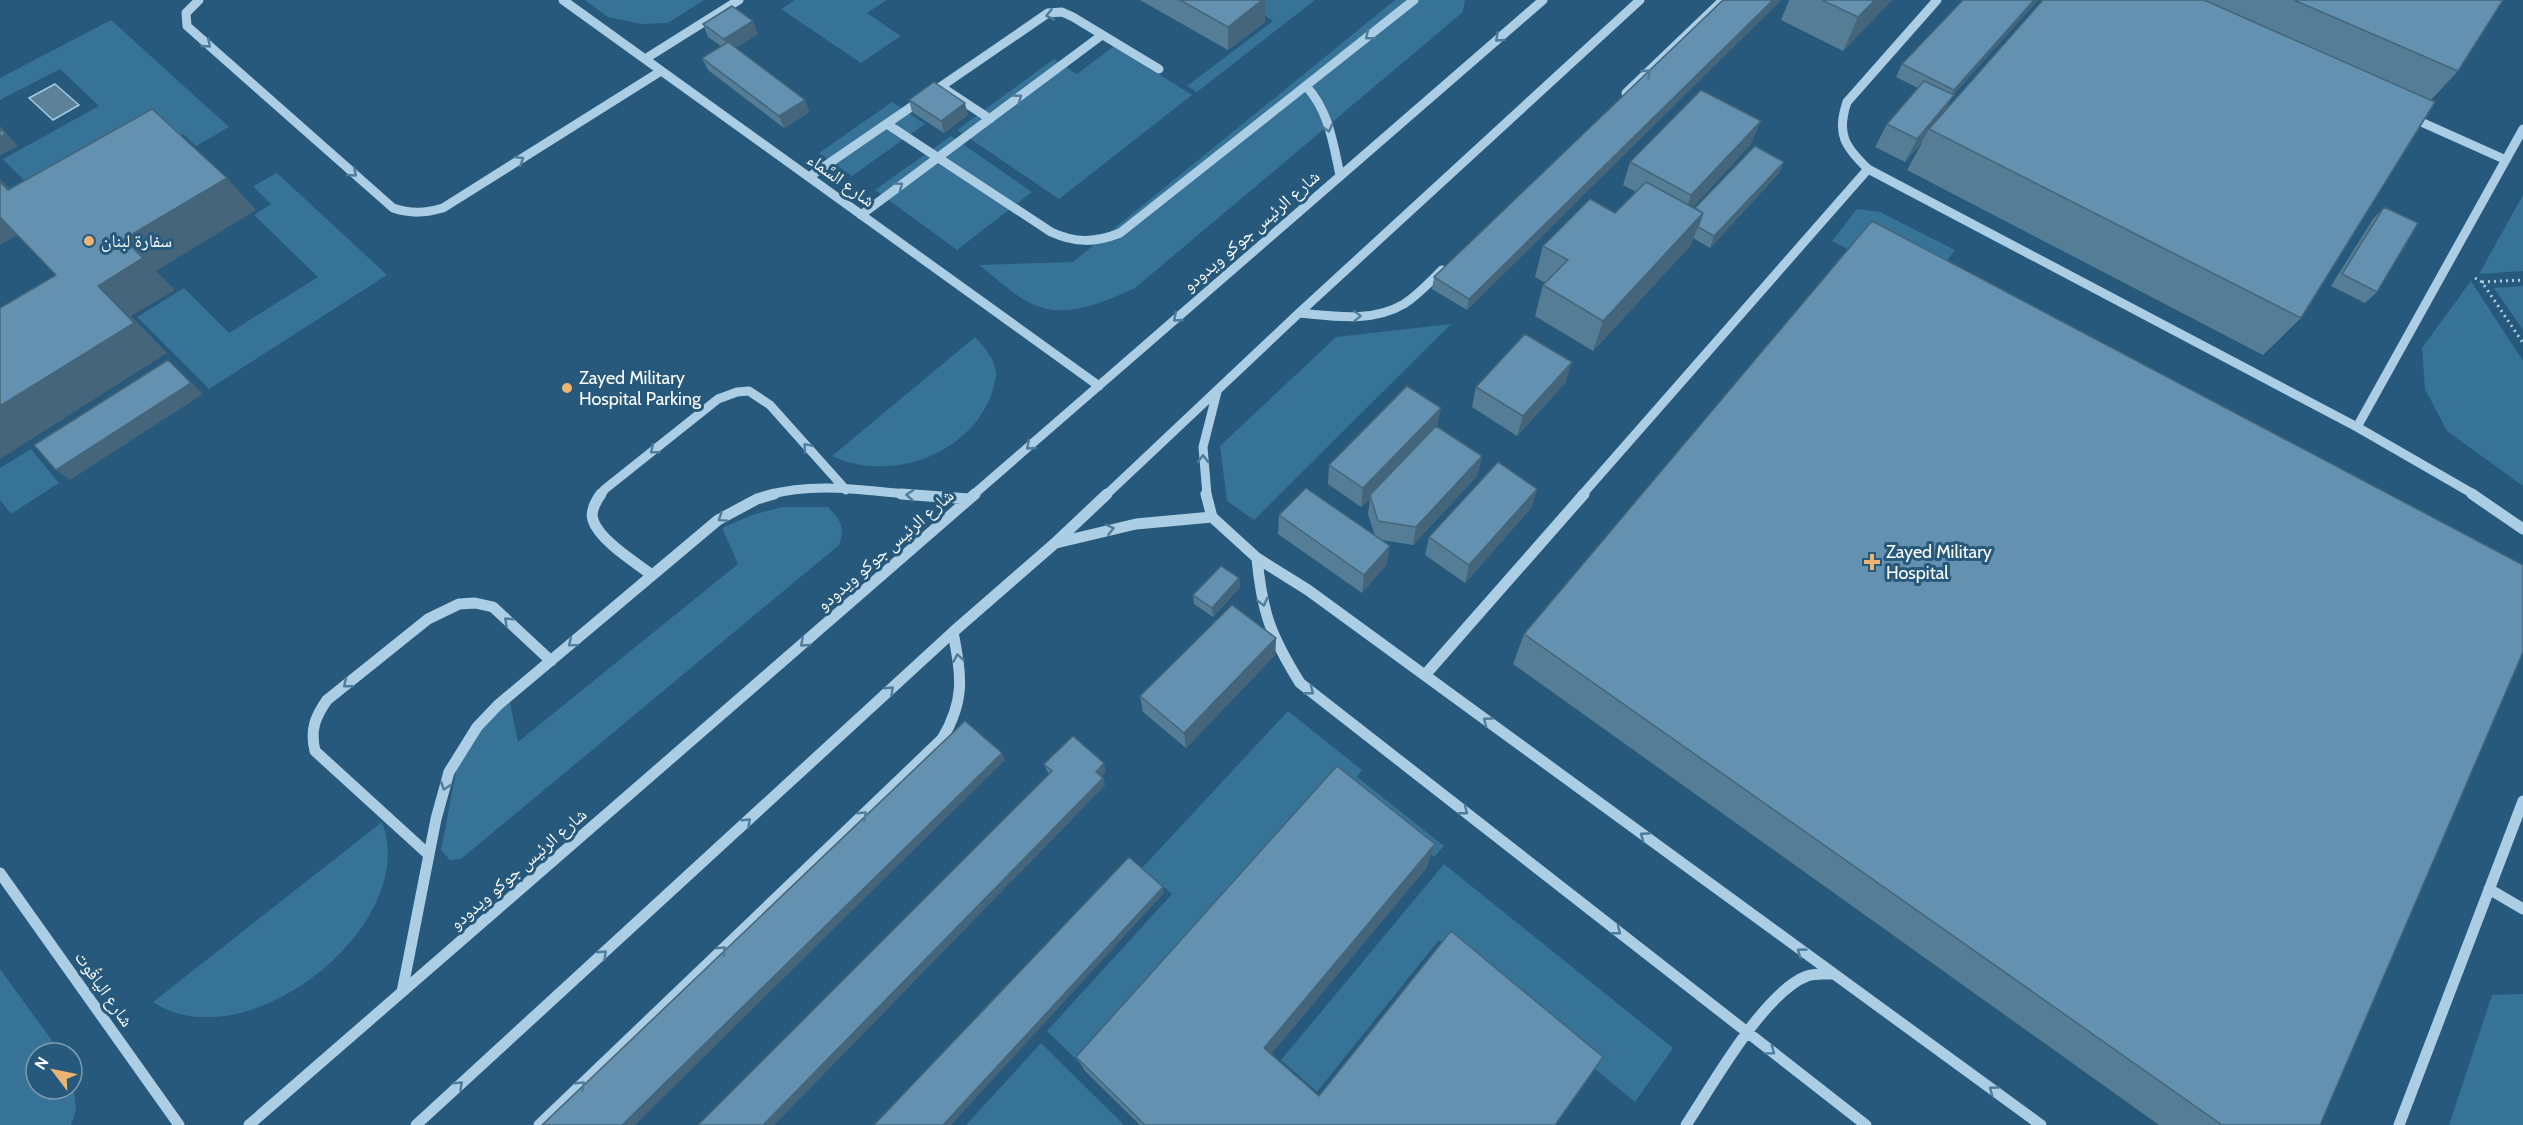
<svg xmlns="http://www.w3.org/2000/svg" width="2523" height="1125" font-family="Cabin,'Noto Naskh Arabic',sans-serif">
<rect width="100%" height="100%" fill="#26597b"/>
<!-- green -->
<path fill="#377297" d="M585 0H704L668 23 641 24 608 17Z
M795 0H887L867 13 901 36 861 63 781 9Z
M1259 0H1315L1197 92 1187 86 1273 21 1250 6Z
M1395 0H1465L1463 12 1135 288C1104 302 1065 320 1032 304 1013 295 995 277 979 265L1073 262Z
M111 20 229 127 196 146 183 134 43 200 3 159 99 106 60 69 0 100V78Z
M1114 46 1192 95 1059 199 957 130 1054 59 1077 74Z
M892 102 925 124 852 176 819 153Z
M951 136 1032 192 957 250 875 190Z
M277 173 387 275 209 389 137 317 184 288 229 333 318 277 254 215 271 204 253 186Z
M2523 195V271L2479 274Z
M1857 209 1880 212 1955 250 1936 275 1910 282 1832 241Z
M2471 281 2523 361V486L2447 431 2425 389 2422 348Z
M2523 286V330L2494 288Z
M1451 324 1254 520 1227 501 1220 446 1336 337Z
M975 337C985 348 994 358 996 372 997 377 994 382 994 386 985 423 950 453 913 462 887 469 856 468 832 456Z
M31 449 59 483 11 514 0 500V468Z
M782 507H828C840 519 846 527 839 545L461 859 450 860 441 850 458 761 496 703 509 698 518 742 738 564 722 528 752 515Z
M1288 711 1362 770 1357 777 1444 846 1434 857 1334 776 1079 1062 1047 1031 1172 894 1142 868Z
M382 822C422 925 246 1064 153 1002Z
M1444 864 1673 1048 1635 1102 1439 940 1317 1092 1281 1060Z
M0 969 61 1053H36V1089H72V1072L76 1110 71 1125H0Z
M2523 994V1125H2449L2492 995Z
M1041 1043 1124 1125H966Z"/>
<!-- water -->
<path fill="#5d8199" stroke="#9fcbe5" stroke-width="1.5" d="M55 84 79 105 53 120 29 98Z"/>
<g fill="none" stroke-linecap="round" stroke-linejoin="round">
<!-- path -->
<path stroke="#abcee4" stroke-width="3" stroke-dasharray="2 4" stroke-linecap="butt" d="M2475 278 2482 282 2523 343
M2482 282 2523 280"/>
<!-- minor-far1 -->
<path stroke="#abcee4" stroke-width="9" d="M199 0 186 13 187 26 393 208C411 214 425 213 443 208L661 71
M563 0 1099 386
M1937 0 1847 102C1836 134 1845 147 1868 169L2357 427 2475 495
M645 59 739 0
M1306 86C1329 111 1333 143 1340 175
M946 90 990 119
M1626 93 1723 0
M2410 117 2506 160
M887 124 1051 232C1075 243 1095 243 1120 233L1414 0
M809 177 1048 13 1062 12 1073 17 1159 69
M861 215 1102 35
M1299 313C1333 316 1372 323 1404 304 1418 295 1430 282 1442 270
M2357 427 2523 129
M600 495 605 489 718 399 737 392 749 391 770 405 846 490
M769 495C817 481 871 492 920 495
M973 495 1543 0
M1106 495 1299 313 1640 0
M1207 495 1203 447 1217 392
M1582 495 1868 169"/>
<!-- minor -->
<path stroke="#abcee4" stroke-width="11" d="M601 494C596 501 590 511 593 520 599 540 636 563 652 575
M901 494 969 499
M1206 494 1212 517 1257 558 1308 590 2041 1125
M2472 494 2523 529
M1056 543 1136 524 1212 517
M1257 558C1262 613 1271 636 1300 683L1866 1125
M1425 675 1584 494
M429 855 315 751C310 730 315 717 327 700L428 619 459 604 475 603 493 607 551 661
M0 873 179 1125
M2489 889 2523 909
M402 992 436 819 449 772 477 727 498 705 718 520 757 499 774 494
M249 1125 975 494
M416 1125 953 632 1054 544 1107 494
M539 1125 942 739C966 699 961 675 953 632
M1686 1125C1712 1086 1764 992 1807 976 1814 973 1823 974 1830 974
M2399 1125 2523 801"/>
</g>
<!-- wall -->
<path fill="#557d96" d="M1140 0H1265V22L1228 50Z
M1723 0H1781L1467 310 1432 289 1434 277Z
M1789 0H1892L1843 51 1781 20Z
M1963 0H2038L1953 95 1946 110 2043 0H2503L2458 71 2431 100 2301 318 2263 355 1907 170 1923 141 1905 162 1875 147 1887 124 1918 88 1896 77 1902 64Z
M703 24 758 34 735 48 805 100 809 112 784 128 708 70 702 58 721 46 708 37Z
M909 100 968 115 944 133 912 112Z
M1751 144 1693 207 1695 208 1784 162 1779 173 1710 248 1693 238 1691 245 1593 351 1535 316 1543 285 1545 283 1535 277 1543 246 1615 213 1636 192 1623 185 1630 162Z
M2384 207 2377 292 2365 303 2331 286 2373 219Z
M1572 362 1565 383 1517 436 1472 407 1476 387Z
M1437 427 1482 456 1477 476 1413 545 1382 540 1387 564 1362 593 1278 534 1279 515 1375 536 1368 514 1370 499 1361 507 1328 484 1329 465Z
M1537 489 1531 508 1465 583 1425 555 1429 537Z
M1239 578 1240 587 1213 617 1194 604 1193 595Z
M1524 634 2320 1125H2159L1513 664Z
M1276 638 1275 655 1186 748 1143 712 1140 696Z
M1044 764 1106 771 1101 776 1103 778 1105 785 774 1125H698L1049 774 1047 771Z
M1427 867 1271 1054 1319 1096 1555 1125H1140L1085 1071 1076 1057Z"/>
<!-- shaded-wall -->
<path fill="#45667a" d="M1262 0H1265V22L1228 50V27Z
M1773 0H1781L1467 310 1469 299Z
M1875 0H1892L1843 51 1858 17Z
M2034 0H2038L1947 102 1954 90Z
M753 21 758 34 729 52 724 39Z
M1954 95 1941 119 1929 129 1923 140 1905 162 1917 139Z
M805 100 809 112 784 128 779 116Z
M965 103 968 115 944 133 941 121Z
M1761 121 1751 144 1683 218 1691 195Z
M0 126 18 146 0 155Z
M1784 162 1779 173 1710 248 1714 236Z
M227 178 256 210 156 271 175 290 131 316 167 353 0 459V406L98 286 124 239Z
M0 179 43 222 0 182Z
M1703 213 1691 245 1593 351 1603 321Z
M0 215 21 233 0 245Z
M168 360 203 394 70 480 56 470Z
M1572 362 1565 383 1517 436 1523 416Z
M1441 408 1437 429 1370 495V499L1361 507 1363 488Z
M1482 456 1477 476 1413 545 1416 527Z
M1537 489 1531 508 1465 583 1469 565Z
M1390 546 1387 564 1362 593 1364 575Z
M1239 578 1240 587 1213 617 1212 608Z
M1276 638 1275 655 1186 748 1184 733Z
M1002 753 1005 760 635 1125H622Z
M1104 763 1106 771 1098 779 1096 772Z
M1103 778 1105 785 774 1125H763Z
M1435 844 1427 867 1264 1063V1048Z
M1163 887 1164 893 951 1125H943Z"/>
<!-- building -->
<path fill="#6391af" stroke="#45667a" stroke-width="1.5" d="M1180 0H1262L1228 27Z
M1723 0H1773L1469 299 1434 277Z
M1822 0H1875L1858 17Z
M1963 0H2034L1954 90 1902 64Z
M2043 0H2204L2435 102 2301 318 1929 129Z
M2294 0H2503L2458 71Z
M732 6 753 21 724 39 703 24Z
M728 42 805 100 779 116 702 58Z
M1924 81 1954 95 1917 139 1887 124Z
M934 82 965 103 941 121 909 100Z
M1701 90 1761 121 1691 195 1630 162Z
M152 109 227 178 124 239 143 258 98 286 134 323 0 406V308L56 275 0 217V182L8 190Z
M0 128 5 134 0 137Z
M1755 146 1784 162 1714 236 1698 227 1703 213 1695 208Z
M1646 182 1703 213 1603 321 1543 285 1568 260 1543 246 1590 199 1615 213Z
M2384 207 2418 223 2377 292 2342 274Z
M1872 221 2523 565V652L2320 1125H2222L1524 634Z
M1525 334 1572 362 1523 416 1476 387Z
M168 360 191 383 56 470 34 445Z
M1407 386 1441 408 1363 488 1329 465Z
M1436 426 1482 456 1416 527 1378 521 1370 495Z
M1498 462 1537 489 1469 565 1429 537Z
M1306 488 1390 546 1364 575 1279 515Z
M1221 566 1239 578 1212 608 1193 595Z
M1232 605 1276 638 1184 733 1140 696Z
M965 721 1002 753 622 1125H542Z
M1073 736 1104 763 1096 772 1103 778 763 1125H698L1052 771 1044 764Z
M1337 766 1435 844 1264 1048 1319 1096 1451 931 1603 1057 1555 1125H1145L1076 1057Z
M1129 857 1163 887 943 1125H874Z"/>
<!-- one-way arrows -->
<defs><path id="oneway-chevron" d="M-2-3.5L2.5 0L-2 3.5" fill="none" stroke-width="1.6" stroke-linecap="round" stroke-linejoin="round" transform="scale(1.5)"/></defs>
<g stroke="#4e7c9a">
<use href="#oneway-chevron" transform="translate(1050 15) rotate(167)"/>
<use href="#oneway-chevron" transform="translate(1369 36) rotate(142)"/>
<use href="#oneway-chevron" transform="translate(1499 38) rotate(139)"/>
<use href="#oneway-chevron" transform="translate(207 44) rotate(41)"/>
<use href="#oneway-chevron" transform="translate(1647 73) rotate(-44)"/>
<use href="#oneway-chevron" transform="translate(1018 98) rotate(-37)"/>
<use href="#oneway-chevron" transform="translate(1328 128) rotate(76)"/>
<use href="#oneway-chevron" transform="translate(520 160) rotate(-32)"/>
<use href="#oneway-chevron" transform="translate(353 173) rotate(41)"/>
<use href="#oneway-chevron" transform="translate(899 186) rotate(-37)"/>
<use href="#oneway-chevron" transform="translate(1357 316) rotate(-2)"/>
<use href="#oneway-chevron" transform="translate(1177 318) rotate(139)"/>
<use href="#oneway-chevron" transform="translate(1030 446) rotate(139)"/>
<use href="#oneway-chevron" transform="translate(807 447) rotate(-130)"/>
<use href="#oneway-chevron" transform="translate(654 450) rotate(141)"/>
<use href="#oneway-chevron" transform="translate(1203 459) rotate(-90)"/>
<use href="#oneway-chevron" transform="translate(910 495) rotate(-176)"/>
<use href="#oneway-chevron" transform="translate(722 518) rotate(146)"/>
<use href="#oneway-chevron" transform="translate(1110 529) rotate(-14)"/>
<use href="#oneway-chevron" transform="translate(1263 602) rotate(76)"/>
<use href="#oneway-chevron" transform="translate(508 621) rotate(-137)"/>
<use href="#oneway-chevron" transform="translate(572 643) rotate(140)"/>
<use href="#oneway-chevron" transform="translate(804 643) rotate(139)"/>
<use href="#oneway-chevron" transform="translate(958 658) rotate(-100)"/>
<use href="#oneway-chevron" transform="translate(347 684) rotate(142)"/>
<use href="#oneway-chevron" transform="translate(890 690) rotate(-43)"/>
<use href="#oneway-chevron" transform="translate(1310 691) rotate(38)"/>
<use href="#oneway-chevron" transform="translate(1487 721) rotate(-144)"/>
<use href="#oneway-chevron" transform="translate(445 786) rotate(108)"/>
<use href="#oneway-chevron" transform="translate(1464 811) rotate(38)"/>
<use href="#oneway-chevron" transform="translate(863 815) rotate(-44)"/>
<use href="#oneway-chevron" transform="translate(747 822) rotate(-43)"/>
<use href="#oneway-chevron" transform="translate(1644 836) rotate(-144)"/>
<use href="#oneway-chevron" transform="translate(1617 931) rotate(38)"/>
<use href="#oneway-chevron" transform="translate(722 950) rotate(-44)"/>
<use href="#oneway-chevron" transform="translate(1801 952) rotate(-144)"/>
<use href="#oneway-chevron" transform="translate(603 954) rotate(-43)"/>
<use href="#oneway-chevron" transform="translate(1771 1051) rotate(37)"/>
<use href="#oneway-chevron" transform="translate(459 1085) rotate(-43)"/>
<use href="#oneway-chevron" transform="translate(581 1085) rotate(-44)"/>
<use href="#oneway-chevron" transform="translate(1993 1090) rotate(-144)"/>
</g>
<!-- markers -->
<g fill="#ecb470" stroke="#26597b" stroke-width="2">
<circle cx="89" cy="241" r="6"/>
<circle cx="567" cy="388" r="6"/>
<path d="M1869 553h6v6h6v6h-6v6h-6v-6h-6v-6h6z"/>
</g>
<g text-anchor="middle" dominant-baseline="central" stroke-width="6" stroke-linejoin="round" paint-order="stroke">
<!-- street labels -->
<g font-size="18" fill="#fff" stroke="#26597b">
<text transform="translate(841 180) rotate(36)">شارع السَّماء</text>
<text transform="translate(1251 231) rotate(-41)">شارع الرئيس جوكو ويدودو</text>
<text transform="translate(885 550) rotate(-41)">شارع الرئيس جوكو ويدودو</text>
<text transform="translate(518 869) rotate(-41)">شارع الرئيس جوكو ويدودو</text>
<text transform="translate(104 989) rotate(55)">شارع الياقُوت</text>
</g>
<!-- poi labels -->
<g font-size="18" fill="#fff" stroke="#26597b" text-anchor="start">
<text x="101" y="241">سفارة لبنان</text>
<text x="579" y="378">Zayed Military<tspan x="579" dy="21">Hospital Parking</tspan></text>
<text x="1886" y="552">Zayed Military<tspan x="1886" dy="21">Hospital</tspan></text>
</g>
</g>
<!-- north arrow -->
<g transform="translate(54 1071) rotate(302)"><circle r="28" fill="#26597b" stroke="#7d9bb0" stroke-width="1.5"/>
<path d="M0-4.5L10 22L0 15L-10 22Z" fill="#ecb470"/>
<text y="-9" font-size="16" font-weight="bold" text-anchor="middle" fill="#ffffff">N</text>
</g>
</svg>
